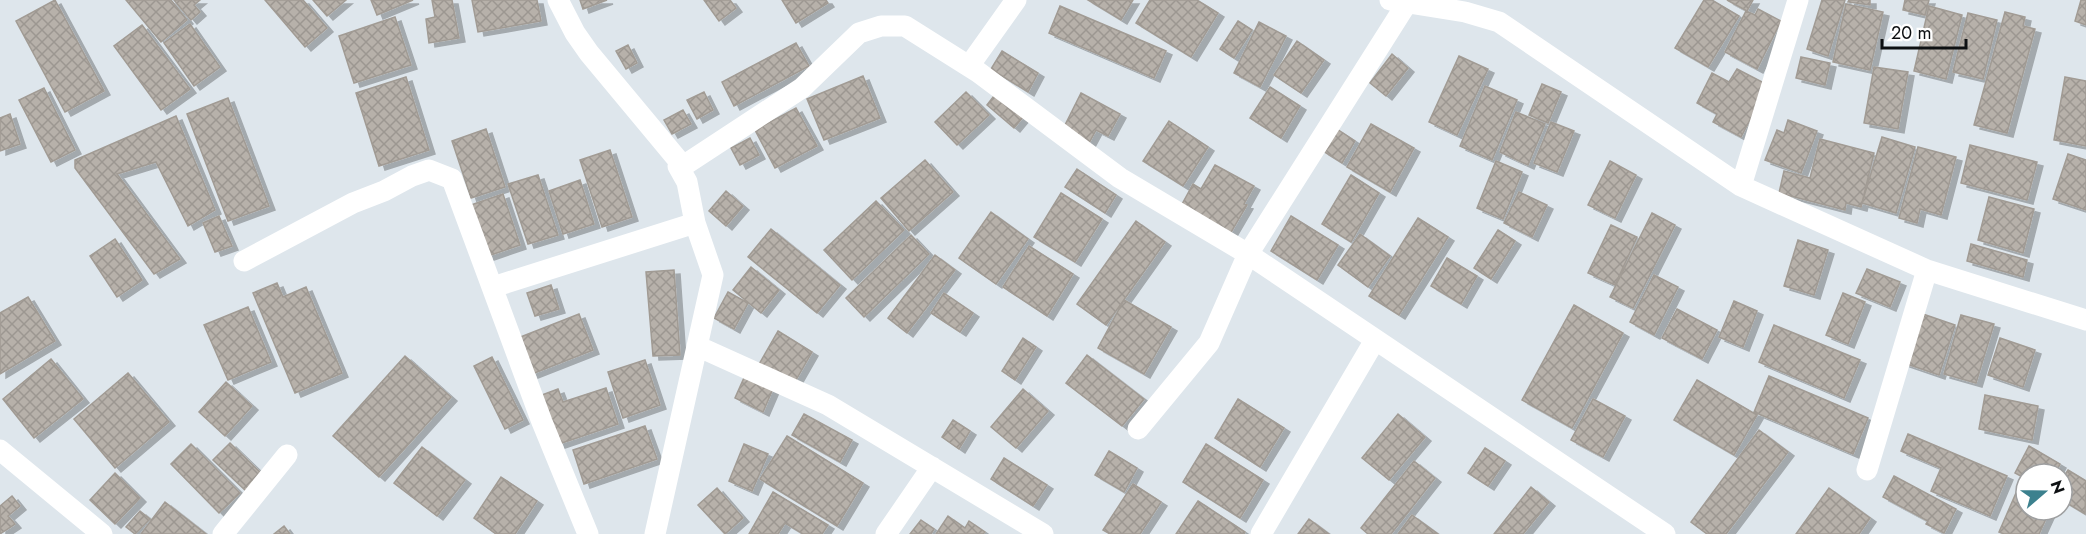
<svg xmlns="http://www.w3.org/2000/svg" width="2086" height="534" font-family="Jost,sans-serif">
<defs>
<pattern id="building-cross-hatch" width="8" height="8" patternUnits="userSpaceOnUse" patternTransform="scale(1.5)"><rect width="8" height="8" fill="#b7b1aa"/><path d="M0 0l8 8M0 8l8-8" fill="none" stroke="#9c9791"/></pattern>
<filter id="shadow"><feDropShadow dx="6" dy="4" stdDeviation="0" flood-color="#0004"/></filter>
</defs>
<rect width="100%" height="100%" fill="#dee6ec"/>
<!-- building -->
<path fill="url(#building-cross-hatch)" stroke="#a19b94" stroke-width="1.5" filter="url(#shadow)" d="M55 0 104 91 65 112 16 21Z
M126 0H171L187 20 161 42Z
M174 0H200L194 5 200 12 191 20Z
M265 0H303L327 28 305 47Z
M313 0H346L327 16Z
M371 0H413L377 15Z
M432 0H452L459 38 429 43 426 19 435 17Z
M472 0H537L541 21 478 32Z
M580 0H607L583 9Z
M704 0H730L736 8 719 21Z
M782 0H826L828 3 796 23Z
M1088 0H1133L1121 20Z
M1150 0H1197L1218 13 1191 57 1136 23Z
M1704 0H1712L1739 16 1708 67 1675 48Z
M1727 0H1753L1747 11Z
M1822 0H1845L1828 56 1807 49Z
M1849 0H1870V5L1848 2Z
M1905 0H1929L1925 15 1903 10Z
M2081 0H2086V25L2075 21Z
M1846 4 1883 12 1870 70 1833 62Z
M1060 6 1166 51 1154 78 1049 33Z
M1929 6 1962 15 1946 79 1914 71Z
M1758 9 1781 21 1757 69 1725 52 1746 11 1755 15Z
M2005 12 2025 17 2023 26 2035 29 2007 133 1974 125Z
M1968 13 1997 20 1983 79 1953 72Z
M395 17 411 65 354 83 339 36Z
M1238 21 1252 30 1234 58 1220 49Z
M1259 22 1286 36 1260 87 1234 73Z
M190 24 220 67 194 86 164 43Z
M142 25 190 89 161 110 114 46Z
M1297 41 1324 60 1301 93 1274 75Z
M796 43 809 66 734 106 722 82Z
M628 45 637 63 626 69 616 51Z
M1002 51 1038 73 1028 92 991 69Z
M1392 54 1408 68 1386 96 1370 83Z
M1459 56 1488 69 1457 135 1429 122Z
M1801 57 1830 63 1825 85 1796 78Z
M1874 67 1908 72 1898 129 1864 123Z
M1737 69 1768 85 1741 137 1713 122 1717 114 1697 103 1712 73 1729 82Z
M863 76 880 118 824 140 807 99Z
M406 77 429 150 379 166 356 93Z
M2065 77 2086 81V146L2054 140Z
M1542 84 1561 92 1548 123 1529 115Z
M1485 86 1517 100 1492 160 1460 146Z
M1270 87 1300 106 1281 138 1250 118Z
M44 88 75 150 51 162 19 100Z
M1000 88 1028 111 1014 128 987 105Z
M704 92 713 110 697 119 687 100Z
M966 92 989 115 957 145 935 122Z
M1081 93 1120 114 1108 136 1096 130 1088 145 1062 131Z
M228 98 269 206 228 221 187 114Z
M796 108 817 146 775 168 755 130Z
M683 110 691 124 672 134 664 120Z
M1516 112 1545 124 1528 165 1500 152Z
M10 114 20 144 0 151V118Z
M176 116 215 210 188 226 156 162 117 174 180 259 154 274 75 168V160Z
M1788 120 1817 131 1801 173 1765 160 1777 130 1784 133Z
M1169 121 1208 147 1183 186 1143 161Z
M1551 122 1574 131 1557 172 1534 163Z
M1371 124 1414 148 1390 192 1347 167Z
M486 129 505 187 471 198 452 141Z
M1337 129 1355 141 1342 163 1323 151Z
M1882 137 1915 147 1896 213 1862 203Z
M750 138 759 155 740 165 731 148Z
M1820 139 1874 153 1861 207 1846 203 1845 210 1779 193 1784 171 1810 178Z
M1970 145 2037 162 2027 200 1961 183Z
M1918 147 1956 157 1941 215 1920 209 1917 223 1899 218Z
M610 150 632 217 602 227 580 160Z
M2068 154 2086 160V210L2053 199Z
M925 160 953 192 909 231 881 198Z
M1496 161 1522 172 1503 219 1477 208Z
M1610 161 1636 175 1615 218 1588 205Z
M1215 165 1254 186 1244 204 1247 205 1230 234 1181 206 1193 184 1201 189Z
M1077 169 1116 195 1105 213 1065 187Z
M538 175 558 235 528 244 508 184Z
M1351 175 1379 193 1351 242 1322 224Z
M580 180 594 224 563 234 549 191Z
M726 191 743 206 726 226 709 211Z
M1519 192 1547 205 1532 237 1504 223Z
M1061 193 1102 219 1075 262 1034 237Z
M503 194 520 245 488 256 471 205Z
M1989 197 2034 209 2023 253 1978 240Z
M876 201 904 230 852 280 824 250Z
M991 212 1028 239 996 284 959 258Z
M1652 213 1675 225 1633 308 1610 297Z
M219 216 232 246 215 252 203 223Z
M1291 216 1338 245 1317 280 1271 251Z
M1418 218 1448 237 1399 315 1369 296Z
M1136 221 1165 242 1106 325 1077 304Z
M1611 225 1637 237 1615 285 1588 273Z
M771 229 840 285 817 313 748 257Z
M1498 230 1515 241 1491 279 1474 268Z
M1360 234 1390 256 1368 287 1338 265Z
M911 235 929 254 864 317 846 298Z
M115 239 142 280 117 297 90 256Z
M1798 240 1828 250 1814 295 1784 286Z
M1971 244 2027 260 2023 277 1967 261Z
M1029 246 1073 274 1047 316 1003 287Z
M935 255 955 270 907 333 888 318Z
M1447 258 1477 276 1461 304 1431 286Z
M751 267 779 290 761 313 733 290Z
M1867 269 1900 282 1890 307 1856 293Z
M674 270 680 355 653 356 646 272Z
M1654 275 1678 287 1654 335 1630 322Z
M277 283 283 297 306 287 342 373 295 393 253 293Z
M551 285 559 309 535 316 527 293Z
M728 292 748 303 734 329 714 318Z
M944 293 973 313 960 332 931 313Z
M1843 293 1865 302 1848 344 1826 335Z
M28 297 55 341 0 374V313Z
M1124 300 1171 327 1144 374 1098 348Z
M1734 301 1757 311 1743 347 1719 337Z
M1574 305 1623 333 1572 428 1522 400Z
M248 307 271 362 228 380 204 325Z
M1677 309 1717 330 1702 359 1662 338Z
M1920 313 1955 325 1939 375 1904 363Z
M579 314 593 350 532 374 518 338Z
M1961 315 1994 324 1976 383 1944 374Z
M1774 325 1860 360 1844 398 1759 362Z
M778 331 812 352 792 387 758 366Z
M1023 338 1036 347 1015 380 1002 371Z
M2000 338 2035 350 2023 387 1988 375Z
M1087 355 1144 399 1122 426 1066 383Z
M405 356 451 397 379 477 333 436Z
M492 357 523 420 505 429 474 366Z
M51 359 83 399 34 438 3 399Z
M645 360 660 405 623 418 608 372Z
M747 371 775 384 763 412 735 398Z
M128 373 169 422 115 468 74 419Z
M1769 376 1868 418 1853 454 1754 412Z
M1697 380 1757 415 1734 455 1674 420Z
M226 382 252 406 225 436 199 412Z
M606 388 618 424 559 444 542 395 558 389 563 402Z
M1023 389 1048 411 1016 448 991 427Z
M1985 395 2038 406 2032 440 1979 429Z
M1238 399 1284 428 1260 467 1215 438Z
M1593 399 1625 416 1603 457 1571 440Z
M804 414 852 440 840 462 792 435Z
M1398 414 1425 437 1389 480 1362 458Z
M953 420 970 431 959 449 942 437Z
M645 426 657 459 584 484 573 450Z
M1759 430 1788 452 1726 534H1707L1691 522Z
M1908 434 2007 476 1990 516 1931 491 1941 468 1901 451Z
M787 436 863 483 837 526 760 479Z
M230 443 263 475 247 492 213 460Z
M191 444 240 493 219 513 171 464Z
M744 444 768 454 752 491 729 481Z
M1206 444 1263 480 1240 518 1183 482Z
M2029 446 2060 464 2055 474H2026V479L2015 473Z
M422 447 465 480 437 516 394 483Z
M1485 448 1505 461 1488 486 1468 473Z
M1109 451 1137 468 1124 492 1095 475Z
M1004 458 1047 485 1033 506 991 479Z
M1414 461 1435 478 1391 534H1368L1361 528Z
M2068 470 2086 481 2085 514 2062 500V479Z
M115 473 140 498 115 524 90 500Z
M1894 476 1956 509 1944 533 1926 524 1928 521 1883 497Z
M501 477 537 501 515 534H496L474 518Z
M1133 484 1161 502 1140 534H1110L1103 530Z
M2019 486 2026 490V510H2050L2039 534H2004L1999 532Z
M1531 487 1549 502 1523 534H1494Z
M717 488 743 518 725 534 698 505Z
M1829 488 1870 518 1859 534H1796Z
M773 492 828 525 822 534H803L785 523 778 534H749Z
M12 496 20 506 8 516 15 524 0 534V506Z
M1198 501 1245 532 1244 534H1176Z
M165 502 206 534H141Z
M140 511 150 519 135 534 126 527Z
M1412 515 1438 534H1398Z
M948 516 965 528 969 521 985 532 983 534H936Z
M1309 519 1329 534H1298Z
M921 520 934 529 931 534H910Z
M284 526 290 534H274Z"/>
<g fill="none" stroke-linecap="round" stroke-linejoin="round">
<!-- minor -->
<path stroke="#fff" stroke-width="21" d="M558 0 575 33 589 53 683 166H678L687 182 695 223 713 275 655 534
M1390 0 1465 12 1499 22 1741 186 1927 270 2086 320
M969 66 1016 0
M683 166 802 88 859 33 881 26H905L978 72 1120 178 1248 254 1665 534
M1741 186 1798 0
M244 261 353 203 384 191 412 176 429 170 452 179 542 422 588 534
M493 287 695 223
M697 346 828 405 1043 534
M1138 429 1209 343 1248 254 1407 3
M0 450 102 534
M1867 470 1927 270
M223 534 287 455
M886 534 932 467
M1261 534 1375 340"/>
</g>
<!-- north arrow -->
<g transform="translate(2044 492) rotate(70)"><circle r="28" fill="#ffffff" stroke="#9e9fa0" stroke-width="1.5"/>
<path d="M0-4.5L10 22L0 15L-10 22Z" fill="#3c818e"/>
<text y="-9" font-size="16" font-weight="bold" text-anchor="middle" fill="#0d1012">N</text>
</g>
<!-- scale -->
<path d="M1882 39v9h84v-9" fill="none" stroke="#0d1012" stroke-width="3"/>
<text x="1891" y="39" font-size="18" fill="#0d1012" stroke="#ffffff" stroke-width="4.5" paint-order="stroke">20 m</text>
</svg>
